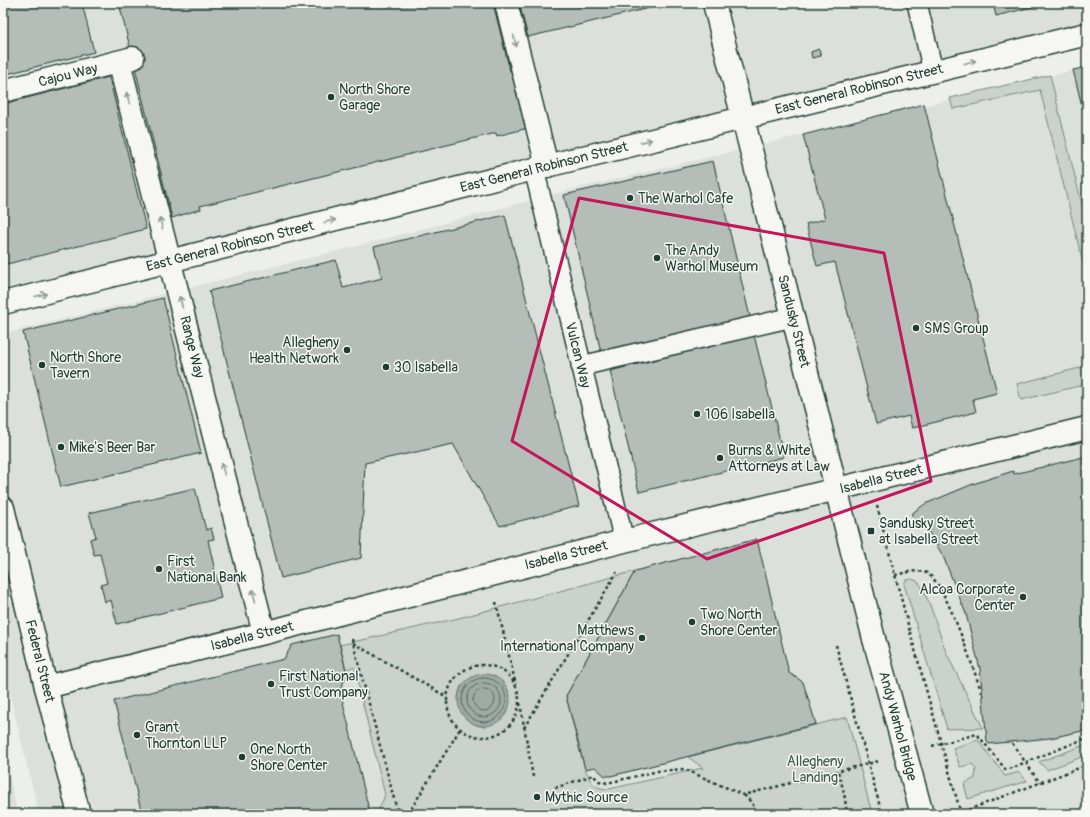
<svg xmlns="http://www.w3.org/2000/svg" width="1090" height="817" font-family="Pangolin,sans-serif">
<rect width="100%" height="100%" fill="#edefea"/>
<filter id="ink" filterUnits="userSpaceOnUse"><feTurbulence type="fractalNoise" baseFrequency=".025" numOctaves="2"/><feDisplacementMap in="SourceGraphic" scale="8" xChannelSelector="R" yChannelSelector="G"/><feConvolveMatrix kernelMatrix="1 2 1 2 8 2 1 2 1" color-interpolation-filters="sRGB"/></filter>
<g filter="url(#ink)">
<!-- built -->
<path fill="#dce0db" d="M3 3H1087V34L3 303Z
M1087 67V814H872L846 717 689 757 703 768 609 789H601L593 784 479 814H39L3 667V334L373 242 562 192Z
M3 752 18 814H3Z"/>
<!-- green -->
<path fill="#cbd2cc" stroke="#758880" fill-rule="evenodd" d="M1050 75 1087 225V279L1040 90 953 109 950 98Z
M1087 366V384L1021 400 1017 384Z
M635 571 566 696C571 713 583 776 594 785 599 788 603 789 609 789L703 768 688 757 847 717 872 814H377L385 795 354 667 346 669 340 645 459 618ZM502 681 507 688 510 696 486 727C465 726 452 705 461 686Z
M912 579 917 581 922 587 930 605 946 652 983 728 947 729 904 584 906 580Z
M978 740 1005 776 1019 772 1027 781 968 799 964 784 975 778 976 769 972 764 960 767 953 748Z
M1087 744V755L1047 770 1039 762Z"/>
<!-- water -->
<path fill="#9faaa4" stroke="#6c7e77" d="M458 700a26 26 0 1 1 52 0a26 26 0 1 1-52 0Z"/>
<g fill="none" stroke-linecap="round" stroke-linejoin="round">
<!-- shore -->
<path stroke="#526961" stroke-width="1" d="M462 700a22 22 0 1 1 44 0a22 22 0 1 1-44 0Z
M467 700a17 17 0 1 1 34 0a17 17 0 1 1-34 0Z
M473 700a11 11 0 1 1 22 0a11 11 0 1 1-22 0Z"/>
</g>
<!-- building -->
<path fill="#b4bdb8" stroke="#1f3d34" d="M3 3H82L94 52 3 75Z
M119 3H493L510 71 514 72 528 128 497 136 496 133 200 206 201 209 172 218Z
M519 3H670L528 37Z
M993 3H1048L996 16Z
M819 49 821 56 812 58 811 52Z
M1087 67V121L1086 122 1073 70Z
M109 77 146 229 7 264 3 249V104Z
M924 104 997 393 973 399 976 412 912 428 909 416 876 424 835 262 817 266 806 224 825 219 803 135Z
M713 161 750 317 601 352 564 195Z
M505 215 579 506 500 526 453 444 365 463 361 558 281 578 209 291 336 260 343 288 382 278 374 247Z
M163 298 201 453 61 487 23 332Z
M754 335 784 457 639 492 610 371Z
M1087 456V730L1050 738 989 744 987 742 980 669 966 614 943 556 930 534 911 514 925 504 973 484 1013 471 1014 474Z
M195 488 206 530 211 528 214 539 208 540 221 598 117 624 111 600 105 602 101 585 107 583 100 554 94 555 90 539 96 537 89 513Z
M757 539 789 673 803 682 816 724 611 776H605L595 767 585 769 566 696 635 571Z
M337 634 347 675 340 690 370 814H142L114 701 284 659 292 645Z"/>
<g fill="none" stroke-linecap="round" stroke-linejoin="round">
<defs>
<path id="service" d="M917 3 933 71
M534 169 624 541
M581 366 793 317"/>
<path id="minor" d="M506 3 547 166
M119 62 264 633
M3 91 133 58
M46 687 264 633 624 541 1087 428"/>
<path id="tertiary" d="M714 3 874 639"/>
<path id="secondary" d="M3 303 534 169 1087 34
M3 508 46 687 79 814"/>
</defs>
<!-- service casing -->
<use href="#service" stroke="#1f3d34" stroke-width="22"/>
<!-- minor casing -->
<use href="#minor" stroke="#1f3d34" stroke-width="25"/>
<!-- tertiary casing -->
<use href="#tertiary" stroke="#1f3d34" stroke-width="25"/>
<!-- secondary casing -->
<use href="#secondary" stroke="#1f3d34" stroke-width="25"/>
<!-- path -->
<path stroke="#1f3d34" stroke-width="2.5" stroke-dasharray="3 3" stroke-linecap="butt" d="M877 506 910 632
M895 575C905 573 919 568 928 574 947 585 974 672 983 696
M496 602 516 685
M352 639 398 814
M353 643 447 697
M447 701a36 36 0 1 1 72 0a36 36 0 1 1-72 0Z
M520 703 533 777
M524 728 617 572
M1012 743 1040 783
M932 746 977 734 1006 770 1087 738
M838 772 844 792 847 814
M555 788 593 775 599 781 607 783 658 771 684 769 743 795 879 761
M744 795 752 803 757 814
M408 814 460 729
M957 814 1087 765"/>
<!-- service -->
<use href="#service" stroke="#f6f6f2" stroke-width="19"/>
<!-- minor -->
<use href="#minor" stroke="#f6f6f2" stroke-width="22"/>
<!-- tertiary -->
<use href="#tertiary" stroke="#f6f6f2" stroke-width="22"/>
<!-- secondary -->
<use href="#secondary" stroke="#f6f6f2" stroke-width="22"/>
<defs>
<path id="tertiary-bridge" d="M874 639 922 814"/>
</defs>
<!-- tertiary-bridge casing -->
<use href="#tertiary-bridge" stroke="#1f3d34" stroke-width="25" stroke-linecap="butt"/>
<!-- path-bridge -->
<path stroke="#1f3d34" stroke-width="2.5" stroke-dasharray="3 3" stroke-linecap="butt" d="M910 632 961 814
M836 645 882 814"/>
<!-- tertiary-bridge -->
<use href="#tertiary-bridge" stroke="#f6f6f2" stroke-width="22"/>
</g>
<!-- one-way arrows -->
<defs><path id="oneway-shaft" d="M-6 0H5M1.5-3L5.5 0L1.5 3" fill="none" stroke-width="1.6" stroke-linecap="round" stroke-linejoin="round"/></defs>
<g stroke="#8a9a93">
<use href="#oneway-shaft" transform="translate(515 41) rotate(76)"/>
<use href="#oneway-shaft" transform="translate(970 62) rotate(-14)"/>
<use href="#oneway-shaft" transform="translate(128 98) rotate(-105)"/>
<use href="#oneway-shaft" transform="translate(646 141) rotate(-14)"/>
<use href="#oneway-shaft" transform="translate(330 221) rotate(-14)"/>
<use href="#oneway-shaft" transform="translate(161 223) rotate(-105)"/>
<use href="#oneway-shaft" transform="translate(41 295) rotate(-14)"/>
<use href="#oneway-shaft" transform="translate(181 302) rotate(-104)"/>
<use href="#oneway-shaft" transform="translate(223 469) rotate(-104)"/>
<use href="#oneway-shaft" transform="translate(254 595) rotate(-104)"/>
</g>
</g>
<!-- marked area -->
<path fill="none" stroke="#c2185b" stroke-width="3" stroke-linejoin="round" d="M579 198 884 253 931 481 707 559 512 441Z"/>
<!-- markers -->
<g fill="#1f3d34" stroke="#f6f6f2" stroke-width="1.5">
<circle cx="331" cy="97" r="4"/>
<circle cx="630" cy="198" r="4"/>
<circle cx="657" cy="258" r="4"/>
<circle cx="916" cy="328" r="4"/>
<circle cx="347" cy="350" r="4"/>
<circle cx="42" cy="365" r="4"/>
<circle cx="386" cy="367" r="4"/>
<circle cx="697" cy="414" r="4"/>
<circle cx="61" cy="447" r="4"/>
<circle cx="720" cy="458" r="4"/>
<rect x="867" y="527" width="8" height="8" rx="2"/>
<circle cx="159" cy="569" r="4"/>
<circle cx="1023" cy="597" r="4"/>
<circle cx="692" cy="622" r="4"/>
<circle cx="642" cy="638" r="4"/>
<circle cx="271" cy="684" r="4"/>
<circle cx="137" cy="735" r="4"/>
<circle cx="242" cy="757" r="4"/>
<circle cx="537" cy="797" r="4"/>
</g>
<g text-anchor="middle" dominant-baseline="central" stroke-width="3" stroke-linejoin="round" paint-order="stroke">
<!-- street labels -->
<g font-size="14" fill="#1f3d34" stroke="#f6f6f2">
<text transform="translate(68 75) rotate(-14)">Cajou Way</text>
<text transform="translate(859 89) rotate(-14)">East General Robinson Street</text>
<text transform="translate(544 167) rotate(-14)">East General Robinson Street</text>
<text transform="translate(230 246) rotate(-14)">East General Robinson Street</text>
<text transform="translate(794 321) rotate(76)">Sandusky Street</text>
<text transform="translate(192 347) rotate(76)">Range Way</text>
<text transform="translate(578 355) rotate(76)">Vulcan Way</text>
<text transform="translate(881 479) rotate(-14)">Isabella Street</text>
<text transform="translate(566 555) rotate(-14)">Isabella Street</text>
<text transform="translate(252 636) rotate(-14)">Isabella Street</text>
<text transform="translate(40 661) rotate(76)">Federal Street</text>
<text transform="translate(898 726) rotate(75)">Andy Warhol Bridge</text>
</g>
<!-- poi labels -->
<g font-size="14" fill="#1f3d34" stroke="#f6f6f2" text-anchor="start">
<text x="339" y="89">North Shore<tspan x="339" dy="16">Garage</tspan></text>
<text x="638" y="198">The Warhol Cafe</text>
<text x="665" y="250">The Andy<tspan x="665" dy="16">Warhol Museum</tspan></text>
<text x="924" y="328">SMS Group</text>
<text x="339" y="342" text-anchor="end">Allegheny<tspan x="339" dy="16">Health Network</tspan></text>
<text x="50" y="357">North Shore<tspan x="50" dy="16">Tavern</tspan></text>
<text x="394" y="367">30 Isabella</text>
<text x="705" y="414">106 Isabella</text>
<text x="69" y="447">Mike's Beer Bar</text>
<text x="728" y="450">Burns &amp; White<tspan x="728" dy="16">Attorneys at Law</tspan></text>
<text x="879" y="523">Sandusky Street<tspan x="879" dy="16">at Isabella Street</tspan></text>
<text x="167" y="561">First<tspan x="167" dy="16">National Bank</tspan></text>
<text x="1015" y="589" text-anchor="end">Alcoa Corporate<tspan x="1015" dy="16">Center</tspan></text>
<text x="700" y="614">Two North<tspan x="700" dy="16">Shore Center</tspan></text>
<text x="634" y="630" text-anchor="end">Matthews<tspan x="634" dy="16">International Company</tspan></text>
<text x="279" y="676">First National<tspan x="279" dy="16">Trust Company</tspan></text>
<text x="145" y="727">Grant<tspan x="145" dy="16">Thornton LLP</tspan></text>
<text x="250" y="749">One North<tspan x="250" dy="16">Shore Center</tspan></text>
<text x="545" y="797">Mythic Source</text>
</g>
<!-- park labels -->
<g font-size="14" fill="#415b52" stroke="#f6f6f2">
<text x="815" y="761">Allegheny<tspan x="815" dy="16">Landing</tspan></text>
</g>
</g>
<!-- margin -->
<rect width="1090" height="817" fill="none" stroke="#f6f6f2" stroke-width="16"/>
<rect x="8" y="8" width="1074" height="801" fill="none" stroke="#1f3d34" stroke-width="1.5" filter="url(#ink)"/>
</svg>
